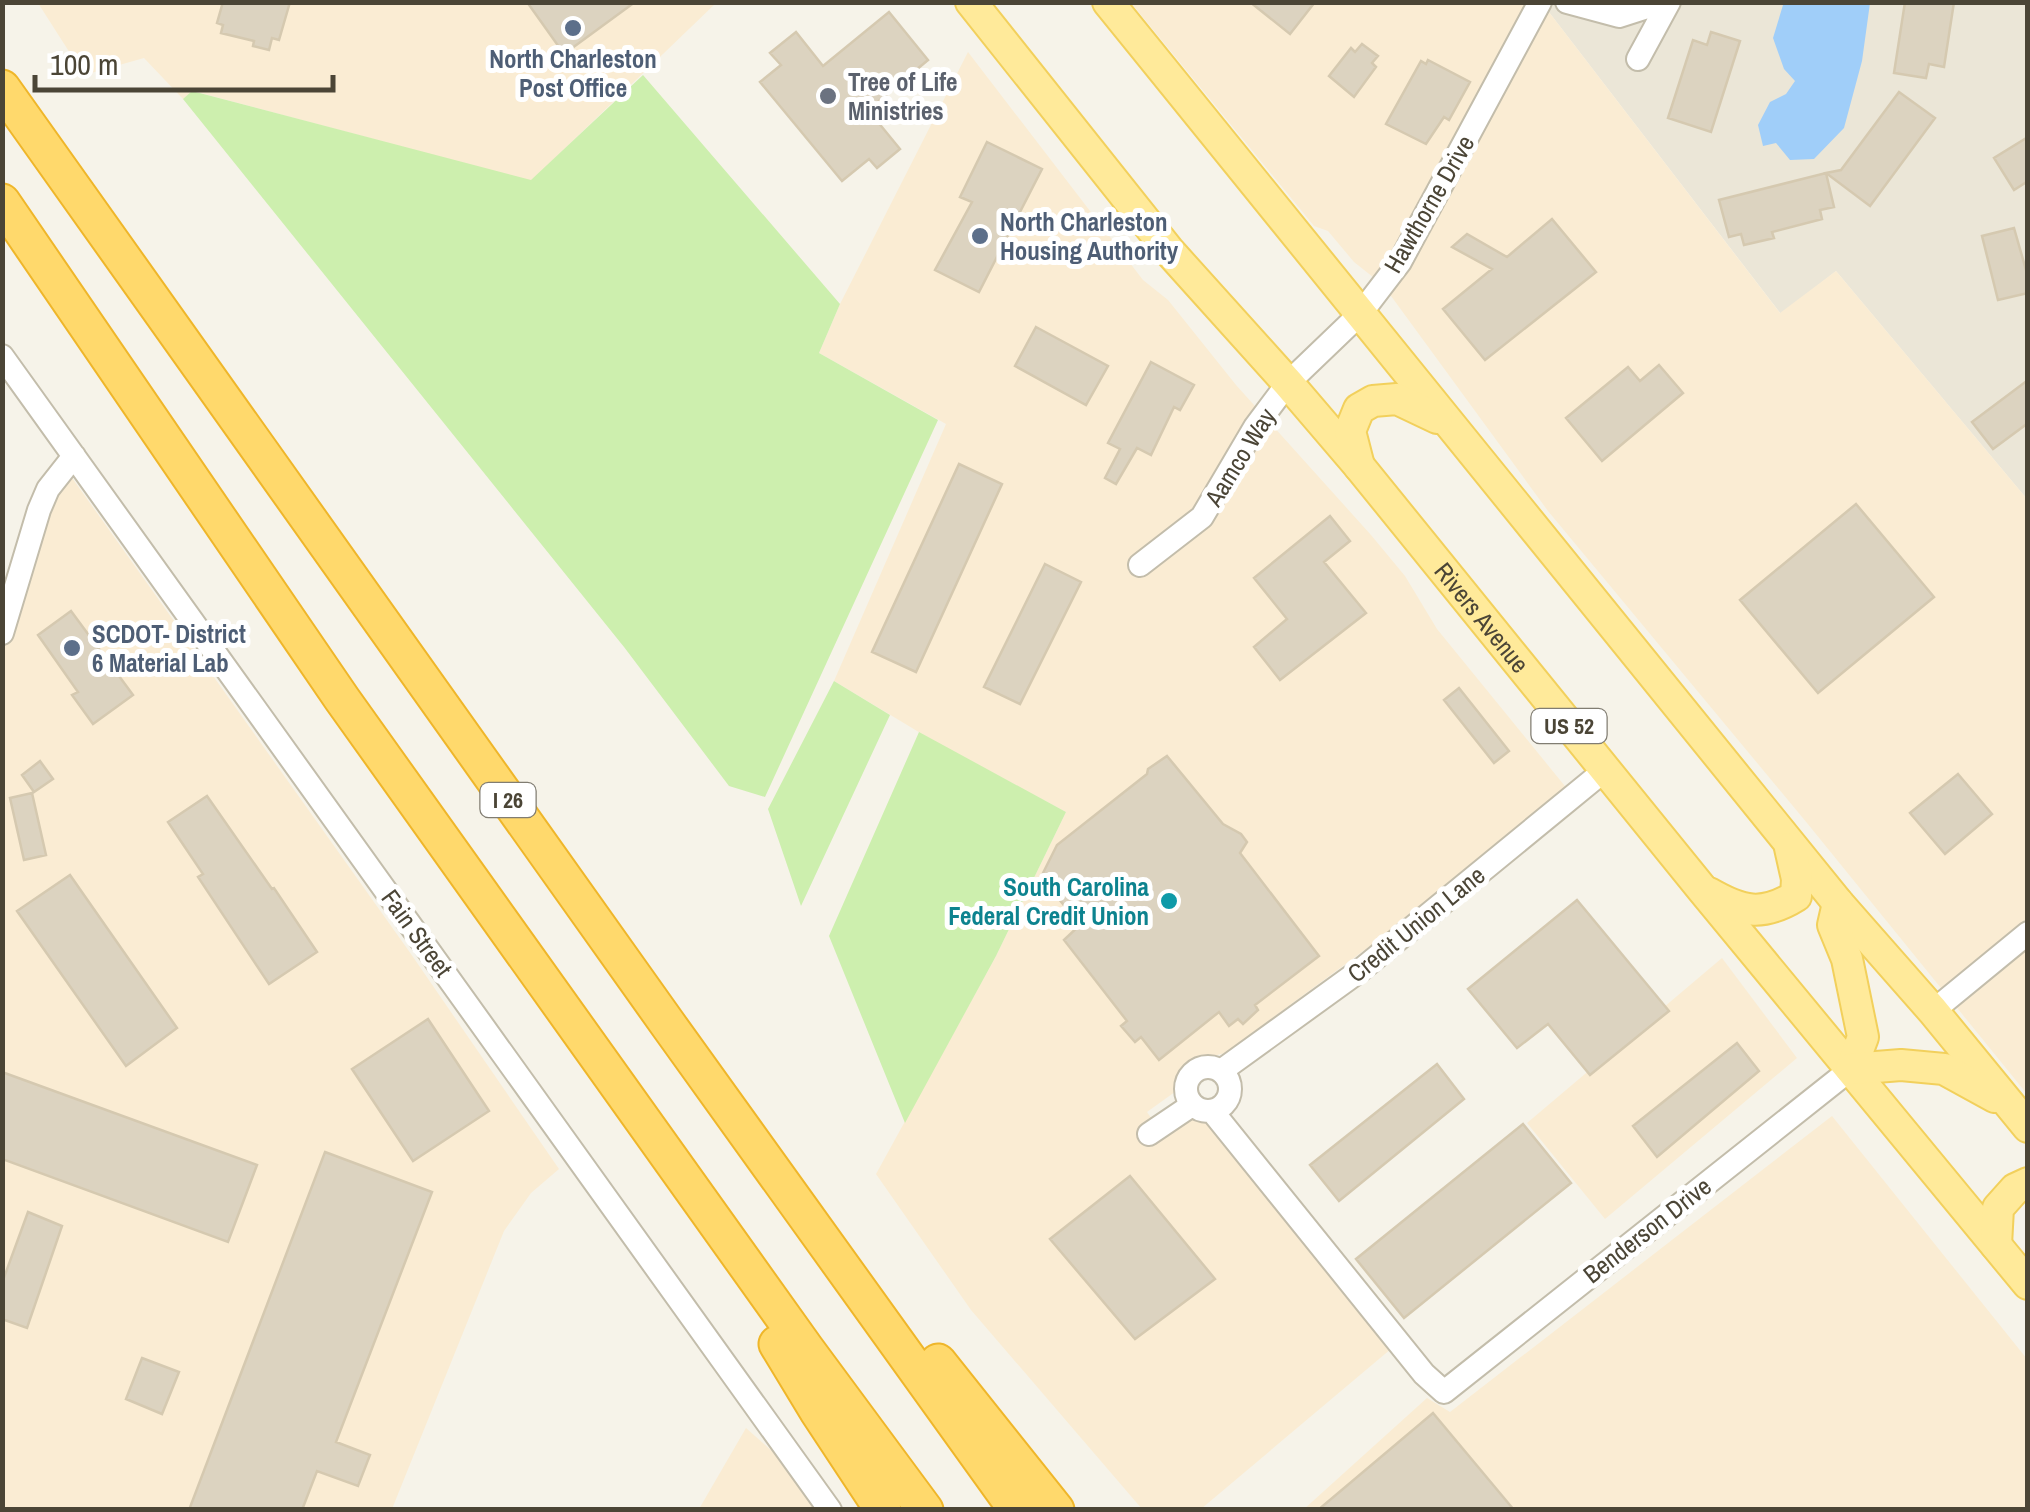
<svg xmlns="http://www.w3.org/2000/svg" width="2030" height="1512" font-family="'Archivo Narrow',sans-serif">
<rect width="100%" height="100%" fill="#f6f3e9"/>
<!-- residential -->
<path fill="#ebe6d7" d="M1542 3H2027V499L1836 271 1781 314Z"/>
<!-- commercial -->
<path fill="#faecd3" d="M1134 2 1542 3 1780 313 1836 271 2027 499V1094L1807 823 1548 511 1383 285 1354 262 1328 231 1314 226 1132 4Z
M38 3H716L531 181 193 91 183 99 144 58 84 75Z
M968 52 1143 280 1168 300 1236 385 1371 535 1405 576 1437 629 1573 796 1225 1053 1186 1063 1179 1089 1147 1112 1163 1135 1191 1116 1197 1121 1212 1123 1398 1343 1201 1509H1142L971 1310 876 1174 996 956 1066 812 932 740 834 681 946 424 819 353 840 304Z
M65 468 411 954 559 1169 531 1193 504 1231 392 1509H3L2 633Z
M1722 958 1797 1058 1605 1219 1527 1123Z
M1832 1116 2027 1359V1509L1303 1510 1427 1398 1450 1412Z
M746 1428 773 1452 814 1509H699Z"/>
<!-- green -->
<path fill="#cdefae" d="M643 75 840 304 819 353 938 420 765 797 729 786 624 647 183 99 192 91 531 180Z
M834 681 890 715 801 906 768 809Z
M919 732 1066 812 996 956 905 1123 829 936Z"/>
<!-- water -->
<path fill="#a0cef9" d="M1790 3H1870L1862 61 1844 128 1814 159 1790 160 1776 143 1763 146 1758 125 1770 102 1786 94 1795 81 1784 69 1773 38 1783 5Z"/>
<!-- building -->
<path fill="#dcd3c0" stroke="#d5c9b0" stroke-width="2.5" d="M223 2H290L279 40 272 38 269 50 253 46 254 41 221 33 223 25 217 23Z
M527 2H635L564 54Z
M1250 2H1315L1290 34Z
M1905 2H1954L1944 67 1929 64 1926 78 1894 73Z
M889 12 928 60 868 110 900 149 877 168 869 159 842 181 760 82 781 65 770 53 796 32 823 66Z
M1711 32 1740 41 1711 132 1668 118 1693 40 1707 45Z
M1362 44 1378 56 1372 63 1376 67 1354 97 1329 76 1351 48 1355 52Z
M1428 60 1470 82 1449 120 1444 117 1426 144 1386 124 1421 61 1426 64Z
M1899 92 1935 118 1870 206 1826 173 1841 170Z
M2028 137V181L2014 190 1994 158Z
M987 142 1042 169 979 292 935 270 972 202 960 197Z
M1826 173 1834 207 1820 210 1822 219 1772 232 1774 238 1744 245 1741 234 1729 237 1719 200Z
M1552 219 1596 272 1485 360 1443 309 1492 269 1452 247 1467 234 1507 257Z
M2014 228 2028 277V293L1998 300 1982 236Z
M1036 327 1108 366 1086 405 1015 366Z
M1151 362 1194 385 1180 410 1174 407 1151 455 1137 448 1116 484 1105 478 1120 449 1108 443Z
M1659 365 1683 393 1602 461 1566 418 1628 367 1640 381Z
M2028 380V423L1993 449 1972 422Z
M959 464 1002 484 916 672 872 652Z
M1856 504 1934 597 1818 693 1740 600Z
M1330 516 1350 541 1324 562 1366 613 1280 680 1254 647 1287 619 1254 578Z
M1045 564 1081 582 1020 704 984 687Z
M71 611 133 695 93 724 72 695 78 692 38 635Z
M1459 688 1509 751 1494 763 1444 700Z
M1167 756 1223 824 1241 834 1247 842 1240 853 1319 956 1255 1005 1258 1010 1243 1024 1238 1019 1229 1026 1219 1012 1159 1060 1141 1037 1135 1042 1121 1026 1127 1021 1064 940 1080 925 1041 877 1057 845 1147 774 1148 769Z
M40 761 53 779 34 792 22 775Z
M1958 774 1992 814 1945 854 1910 813Z
M32 793 46 855 24 860 10 798Z
M207 796 272 889 274 888 317 952 269 984 198 877 203 874 168 822Z
M70 875 177 1028 126 1066 17 911Z
M1577 900 1669 1011 1590 1075 1548 1024 1517 1048 1468 989Z
M428 1019 489 1111 413 1161 352 1069Z
M1737 1043 1759 1071 1657 1157 1633 1126Z
M1437 1064 1464 1099 1339 1201 1310 1165Z
M2 1072 257 1165 228 1242 2 1159Z
M1523 1124 1571 1183 1404 1318 1356 1259Z
M325 1152 432 1192 336 1442 370 1455 358 1486 317 1471 302 1510H189Z
M1130 1176 1215 1279 1135 1339 1050 1239Z
M28 1212 62 1226 27 1328 2 1319V1283Z
M142 1358 179 1372 162 1414 126 1399Z
M1433 1413 1514 1510H1318Z"/>
<g fill="none" stroke-linecap="round" stroke-linejoin="round">
<defs>
<path id="minor" d="M1567 2 1619 16 1647 7
M1638 59 1669 2
M2 356 830 1510
M1140 565 1202 517 1255 427 1288 383 1361 313 1400 262 1540 2
M2 633 39 510 48 489 74 456
M1933 1011 2028 933
M1186 1089a22 22 0 1 1 44 0a22 22 0 1 1-44 0Z
M1221 1071 1362 969 1605 770
M1212 1111 1424 1374 1444 1392 1851 1069
M1149 1134 1192 1105"/>
<g id="major">
<path id="s1" d="M971 2 1170 252 1288 383 1359 466 1702 889 2028 1284"/>
<path d="M1108 2 1838 903 1933 1011 2028 1127"/>
<path d="M1359 466 1350 431 1359 409 1373 401 1397 399 1437 418"/>
<path d="M1709 893C1742 912 1762 917 1796 896L1797 879 1790 848"/>
<path d="M1838 903 1833 925 1847 959 1863 1037 1851 1069"/>
<path d="M1851 1069 1901 1065 1944 1069 1995 1097"/>
<path d="M1996 1245 1998 1208 2015 1189 2028 1183"/>
</g>
<path id="highway" d="M2 88 667 1023 1017 1510
M2 202 342 699 806 1349 925 1510
M777 1344 817 1410 883 1510
M938 1362 1056 1510"/>
</defs>
<!-- minor casing -->
<use href="#minor" stroke="#c3bdab" stroke-width="26"/>
<!-- major casing -->
<use href="#major" stroke="#f2d05c" stroke-width="34"/>
<!-- highway casing -->
<use href="#highway" stroke="#efb62a" stroke-width="39"/>
<!-- minor -->
<use href="#minor" stroke="#fff" stroke-width="22"/>
<!-- major -->
<use href="#major" stroke="#ffea9a" stroke-width="30"/>
<!-- highway -->
<use href="#highway" stroke="#ffd96c" stroke-width="35"/>
</g>
<!-- markers -->
<g fill="#5c6f8a" stroke="#fff" stroke-width="4">
<circle cx="573" cy="28" r="10"/>
<circle cx="980" cy="236" r="10"/>
<circle cx="72" cy="648" r="10"/>
</g>
<circle fill="#6b7280" stroke="#fff" stroke-width="4" cx="828" cy="96" r="10"/>
<circle fill="#0f9aa8" stroke="#fff" stroke-width="4" cx="1169" cy="901" r="10"/>
<g text-anchor="middle" dominant-baseline="central" stroke-width="10" stroke-linejoin="round" paint-order="stroke">
<!-- shield labels -->
<g fill="#fff" stroke="#817d72" stroke-width="2.5">
<rect x="1531.5" y="709" width="75" height="34" rx="8"/>
<rect x="480.5" y="783" width="55" height="34" rx="8"/>
</g>
<g font-size="22" font-weight="bold" fill="#4b4536">
<text x="1569" y="726">US 52</text>
<text x="508" y="800">I 26</text>
</g>
<!-- service labels -->
<g font-size="25" font-weight="bold" fill="#4e5e75" stroke="#fff" text-anchor="start">
<text x="573" y="59" text-anchor="middle">North Charleston<tspan x="573" dy="29">Post Office</tspan></text>
<text x="1000" y="222">North Charleston<tspan x="1000" dy="29">Housing Authority</tspan></text>
<text x="92" y="634">SCDOT- District<tspan x="92" dy="29">6 Material Lab</tspan></text>
</g>
<!-- worship labels -->
<g font-size="25" font-weight="bold" fill="#5b616d" stroke="#fff" text-anchor="start">
<text x="848" y="82">Tree of Life<tspan x="848" dy="29">Ministries</tspan></text>
</g>
<!-- street labels -->
<g font-size="25" fill="#4b4536" stroke="#fff">
<text transform="translate(1429 204) rotate(-60)">Hawthorne Drive</text>
<text transform="translate(1240 457) rotate(-58)">Aamco Way</text>
<text stroke="none"><textPath href="#s1" startOffset="800">Rivers Avenue</textPath></text>
<text transform="translate(1416 924) rotate(-39)">Credit Union Lane</text>
<text transform="translate(417 933) rotate(54)">Fain Street</text>
<text transform="translate(1647 1230) rotate(-38)">Benderson Drive</text>
</g>
<!-- culture labels -->
<g font-size="25" font-weight="bold" fill="#0d838f" stroke="#fff" text-anchor="end">
<text x="1149" y="887">South Carolina<tspan x="1149" dy="29">Federal Credit Union</tspan></text>
</g>
</g>
<!-- border -->
<rect width="2030" height="1512" fill="none" stroke="#4b4536" stroke-width="10"/>
<!-- scale -->
<path d="M35 75v15h298v-15" fill="none" stroke="#4b4536" stroke-width="5"/>
<text x="50" y="75" font-size="30" fill="#4b4536" stroke="#ffffff" stroke-width="8" paint-order="stroke">100 m</text>
</svg>
